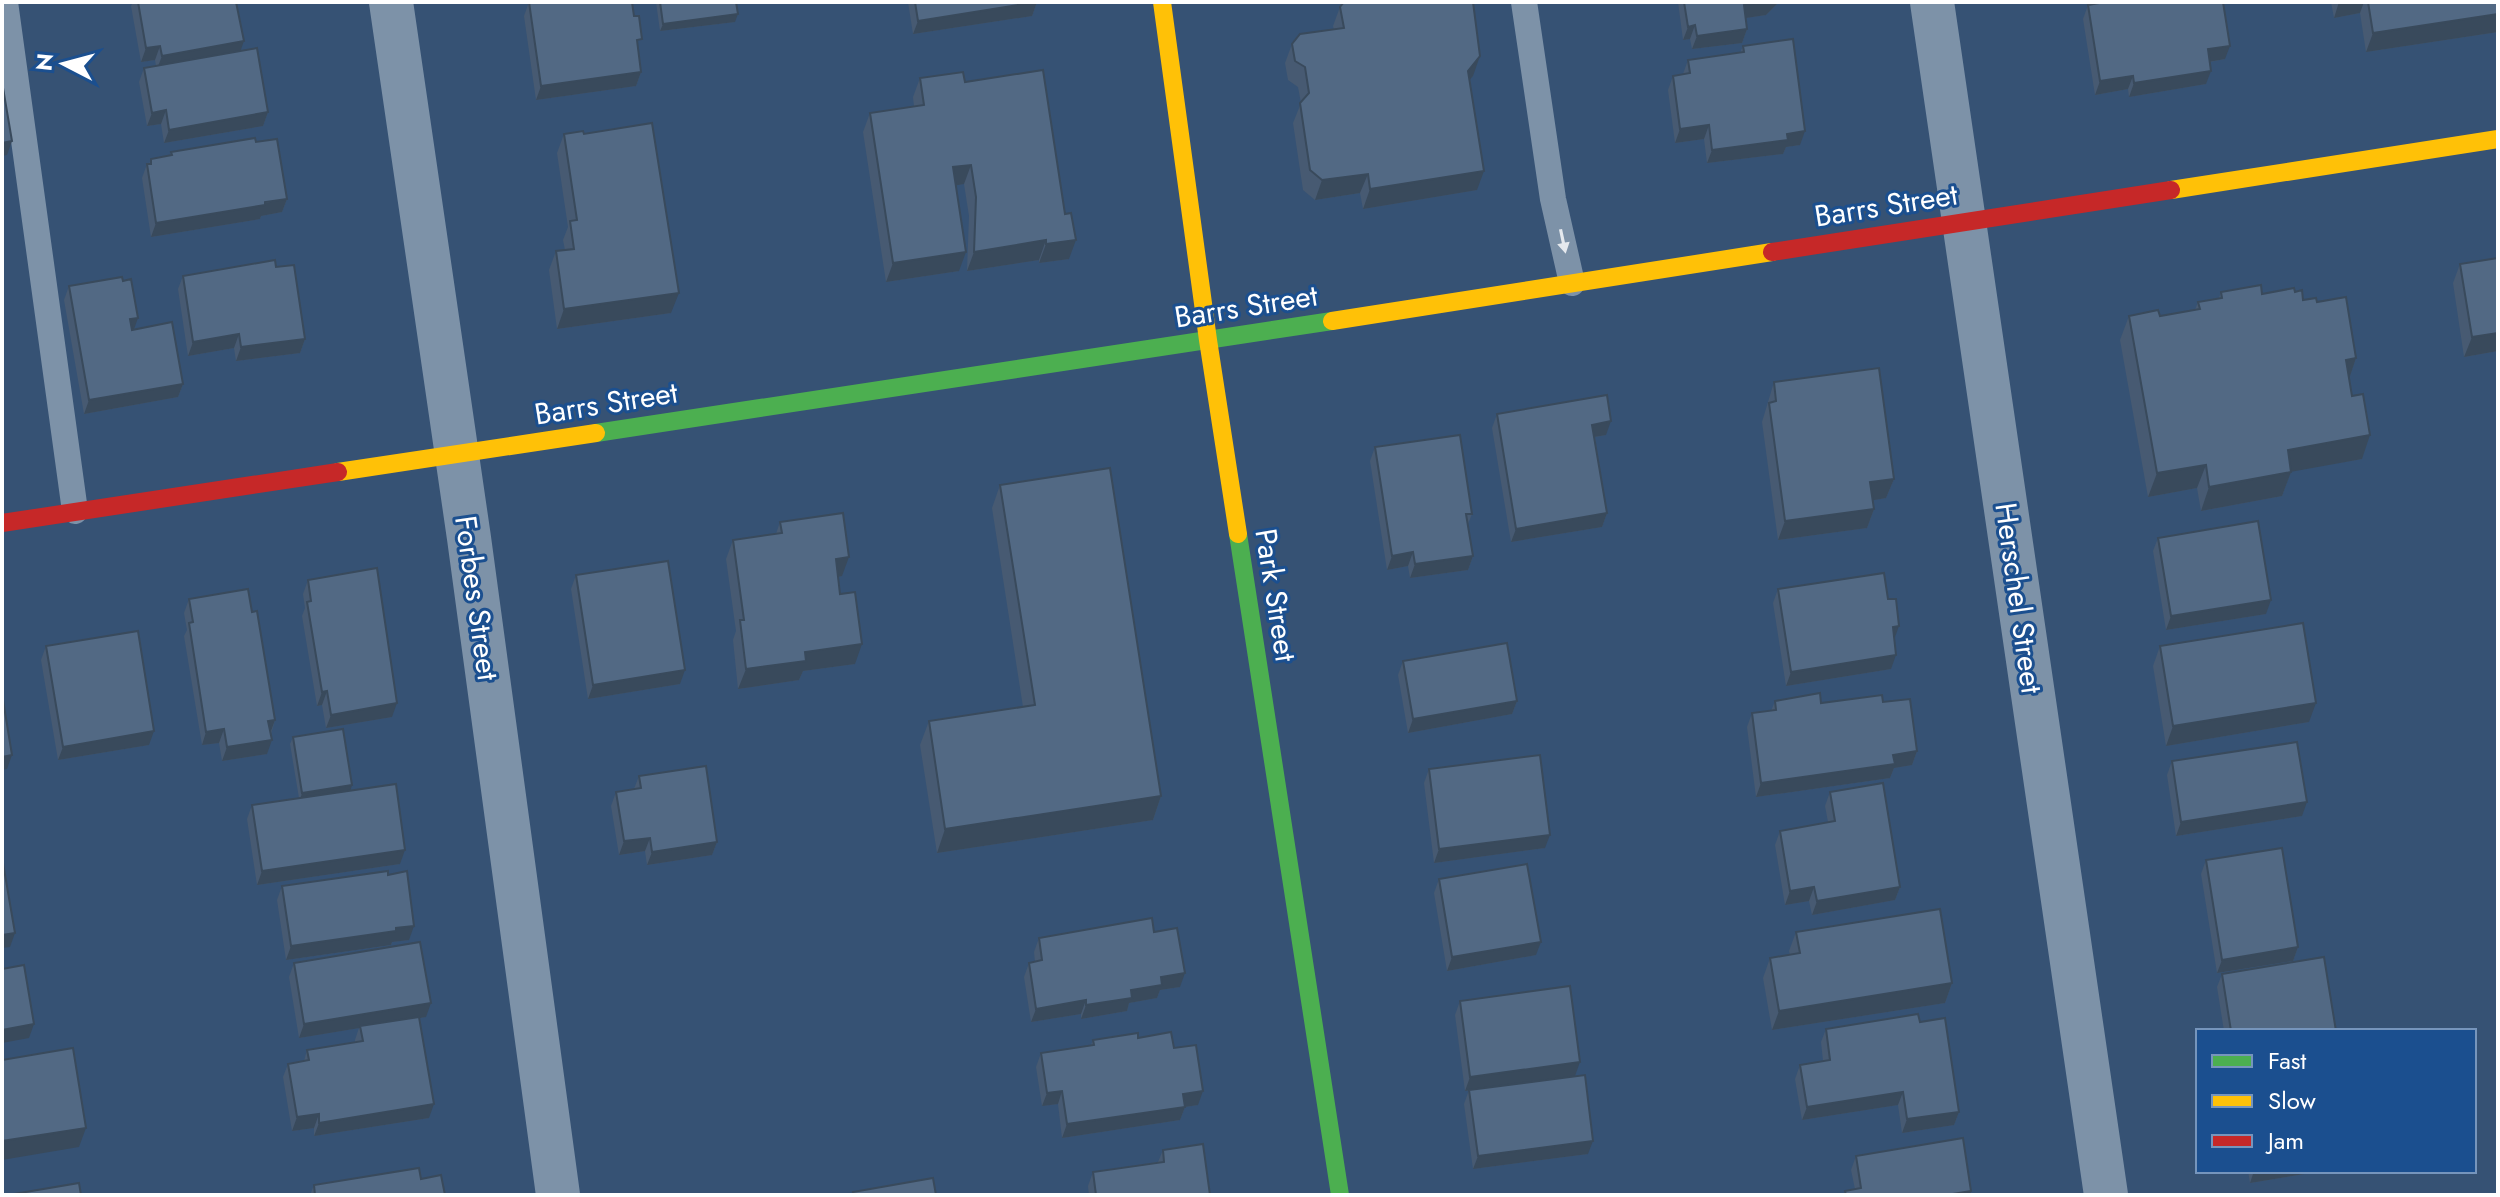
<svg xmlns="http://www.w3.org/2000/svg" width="2500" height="1197" font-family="Jost,sans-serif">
<rect width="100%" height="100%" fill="#365274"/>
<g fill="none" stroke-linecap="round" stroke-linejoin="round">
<!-- lane -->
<path stroke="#7d92a8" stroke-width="26" d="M5 2 75 511
M1524 2 1553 199 1572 283"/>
<!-- street -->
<path stroke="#7d92a8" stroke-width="44" d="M391 2 469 538 558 1195
M1932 2 2106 1195"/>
<!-- fast -->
<path stroke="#4caf50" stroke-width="18" d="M596 433 1332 321
M1238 534 1340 1195"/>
<!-- slow -->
<path stroke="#ffc107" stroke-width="18" d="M1162 2 1208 340 1238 534
M2171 190 2498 139
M1332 321 1772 252
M338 472 596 433"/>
<!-- jam -->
<path stroke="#c62828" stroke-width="18" d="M1772 252 2171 190
M2 523 338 472"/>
</g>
<!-- wall -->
<path fill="#475a72" d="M133 2H236L240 51 268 112 263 126 164 143 161 124 147 126 139 82 144 68 156 66 155 60 141 62 131 6Z
M529 2 634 16 641 72 636 86 536 100 524 16Z
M656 2H736L735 22 660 31Z
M908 2H1037L1032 16 913 34Z
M1678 2H1779L1766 15 1745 18 1747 29 1742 43 1692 49 1690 39 1683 40Z
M2331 2H2498V32L2366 52 2360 13 2334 18Z
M2088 5 2225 59 2210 62 2206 84 2129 97 2128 89 2095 95 2083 19Z
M1340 7 1473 76 1469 80 1477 190 1363 209 1360 193 1315 200 1303 190 1293 123 1301 103 1298 87 1288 80 1285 63 1292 44 1334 30 1333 26Z
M1743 46 1800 145 1786 147 1783 154 1707 163 1704 139 1675 143 1668 90 1673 76 1683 74 1688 60 1740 53Z
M920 78 965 82 1069 259 1039 263V260L967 271 969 216 964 184 956 185 959 271 886 282 863 132 870 113 914 106 913 97Z
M564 134H584L671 313 557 329 549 270 556 251 565 250 563 240 568 227 557 153Z
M256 142 287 199 282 212 261 216 260 219 151 237 142 178 147 164H149L151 159 170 155 171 152Z
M2498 253V351L2464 357 2453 283 2460 264 2496 258Z
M276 267 305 339 300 353 236 361 234 348 188 356 178 289 183 276Z
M69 286 134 329 183 384 178 397 84 414 64 300Z
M2221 292 2262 294 2295 292 2303 300 2317 302 2356 358 2349 378 2362 459 2291 471 2282 496 2201 511 2197 488 2148 497 2120 340 2129 316H2160L2195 310 2198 302 2219 298Z
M1774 382 1894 479 1886 498 1873 500 1874 509 1867 528 1778 540 1762 422Z
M1497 414 1606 435 1595 437 1607 513 1602 527 1511 542 1492 428Z
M1375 447 1472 514 1468 524 1473 556 1468 570 1410 578 1408 566 1387 570 1370 461Z
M1000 485 1161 796 1153 820 937 853 920 745 929 721 1023 707 992 508Z
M780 522 842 576 838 577 840 594 855 664 803 671 799 680 738 689 733 640 736 631 726 559 733 540 776 534Z
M2158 538 2266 614 2166 630 2153 551Z
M576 575 680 684 588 699 571 589Z
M308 580 392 717 326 728 322 705 317 706 302 616 305 608 303 594Z
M1778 589 1894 640 1891 669 1786 686 1773 603Z
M189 599 275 720 271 734 267 754 222 761 219 743 202 745 184 636 187 630 184 613Z
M46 646 149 745 58 760 41 660Z
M2160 646 2309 722 2166 746 2153 666Z
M1403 661 1517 701 1512 714 1408 733 1398 675Z
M1775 701 1821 703 1883 702 1917 751 1912 765 1894 768 1890 778 1756 797 1747 727 1752 713 1771 711Z
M293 737 350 791 400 864 257 885 247 819 252 805 299 798 290 744Z
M2172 761 2302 816 2176 836 2167 775Z
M1429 769 1545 848 1434 863 1424 783Z
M639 776 717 842 712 855 647 865 645 851 619 855 611 806 616 792 634 789Z
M1830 792 1900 887 1895 900 1812 915 1809 901 1785 905 1775 845 1780 831 1828 822 1825 806Z
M2206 860 2298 947 2293 961 2217 973 2201 874Z
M1439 879 1536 955 1447 971 1434 893Z
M282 886 409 940 392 942 391 945 286 960 277 900Z
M1154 932 1180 987 1160 990 1157 998 1129 1003 1127 1011 1081 1019V1014L1031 1022 1024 977 1029 963 1035 962 1034 952 1039 938Z
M1796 932 1952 983 1945 1003 1772 1030 1763 978 1770 958 1790 955 1789 951Z
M294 963 426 1017 419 1018 429 1118 314 1136V1128L292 1131 283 1077 288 1064 304 1061 307 1050 355 1043V1040L359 1028 299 1038 289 977Z
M2222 974 2336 1031H2224L2217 987Z
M1460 1001 1575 1076 1465 1091 1455 1015Z
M1920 1022 1959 1112 1954 1125 1902 1133 1898 1105 1802 1120 1795 1079 1800 1065 1823 1061 1821 1042 1826 1029Z
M1138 1038 1174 1048 1198 1105 1185 1107 1180 1120 1062 1138 1058 1104 1042 1106 1036 1067 1041 1053 1091 1045 1093 1040Z
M1469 1090 1588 1154 1473 1169 1464 1104Z
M1163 1150 1210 1195H1089L1088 1186 1093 1172 1158 1162Z
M1856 1156 1970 1195H1844L1845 1191 1855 1189 1851 1170Z
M2248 1171H2322L2250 1183Z
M421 1179 445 1195H310L314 1185Z"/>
<!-- shaded-wall -->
<path fill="#394a5c" d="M1037 2 1032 16 913 34 918 21Z
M1768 2H1779L1766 15 1739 19 1744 5Z
M2339 2H2364L2360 13 2334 18Z
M738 14 735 22 660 31 663 24Z
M2498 14V32L2366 52 2373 33Z
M1695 25 1690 39 1683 40 1688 27Z
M1747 29 1742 43 1692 49 1697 36Z
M244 41 239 55 157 69 162 56Z
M160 46 155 60 141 62 146 48Z
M2230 46 2225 59 2203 63 2208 49Z
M1480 56 1473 76 1461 90 1468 71Z
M2211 71 2206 84 2129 97 2134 83Z
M641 72 636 86 536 100 541 86Z
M2133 76 2128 89 2095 95 2100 81Z
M166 110 161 124 147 126 152 113Z
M268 112 263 126 164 143 169 130Z
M1709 125 1704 139 1675 143 1680 129Z
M1805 131 1800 145 1786 147 1783 154 1707 163 1712 150Z
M12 141 7 155 2 156V143Z
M971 165 964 184 946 187 953 167Z
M1484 171 1477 190 1363 209 1370 189Z
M1368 174 1360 193 1315 200 1322 180Z
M287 199 282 212 261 216 260 219 151 237 156 223Z
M1046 240 1039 260 967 271 974 252Z
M1076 240 1069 259 1039 263 1046 244Z
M966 252 959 271 886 282 893 263Z
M679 293 671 313 557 329 564 309Z
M138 318 133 332 125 333 130 319Z
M2498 333V351L2464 357 2472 337Z
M239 334 234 348 188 356 193 342Z
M305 339 300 353 236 361 241 347Z
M2356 358 2348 382 2346 360Z
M183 384 178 397 84 414 89 400Z
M1611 421 1606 435 1588 438 1592 425Z
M2370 435 2362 459 2279 474 2288 450Z
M2206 465 2197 488 2148 497 2157 473Z
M2291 472 2282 496 2201 511 2209 487Z
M1894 479 1886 498 1863 502 1870 482Z
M1874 509 1867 528 1778 540 1785 521Z
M1607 513 1602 527 1511 542 1516 529Z
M1413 552 1408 566 1387 570 1392 556Z
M1473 556 1468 570 1410 578 1415 564Z
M849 557 842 576 829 579 836 559Z
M2271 600 2266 614 2166 630 2171 616Z
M1899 626 1894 640 1893 627Z
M862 644 855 664 803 671 799 680 738 689 746 669 805 652Z
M1896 655 1891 669 1786 686 1791 672Z
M685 670 680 684 588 699 593 685Z
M327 691 322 705 317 706 322 692Z
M1517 701 1512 714 1408 733 1413 719Z
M397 703 392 717 326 728 331 715Z
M2316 703 2309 722 2166 746 2173 726Z
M275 720 270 734 268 721Z
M224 729 219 743 202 745 206 732Z
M154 731 149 745 58 760 63 747Z
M272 740 267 754 222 761 227 747Z
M1917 751 1912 765 1894 768 1890 778 1756 797 1761 783 1893 755Z
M12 755 7 769 2 770V757Z
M352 785 350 792 300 800 302 793Z
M1161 796 1153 820 937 853 945 829Z
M2307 802 2302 816 2176 836 2181 822Z
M1550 835 1545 848 1434 863 1439 849Z
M650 838 645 851 619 855 624 841Z
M717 842 712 855 647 865 652 852Z
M405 850 400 864 257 885 262 871Z
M1814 887 1809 901 1785 905 1790 891Z
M1900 887 1895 900 1812 915 1817 901Z
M414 926 409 940 392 942 391 945 286 960 291 946Z
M15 933 10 947 2 948V935Z
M1541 942 1536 955 1447 971 1452 957Z
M2298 947 2293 961 2217 973 2222 960Z
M1185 973 1180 987 1160 990 1157 998 1129 1003 1127 1011 1081 1019 1086 1005 1131 990 1161 977Z
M1952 983 1945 1003 1772 1030 1779 1011Z
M1086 1000 1081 1014 1031 1022 1036 1009Z
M431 1003 426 1017 299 1038 304 1024Z
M34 1024 29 1038 2 1043V1030Z
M1580 1062 1575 1076 1465 1091 1470 1077Z
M1062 1091 1058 1104 1042 1106 1047 1093Z
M1203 1091 1198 1105 1178 1108 1183 1094Z
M1903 1092 1898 1105 1802 1120 1807 1107Z
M434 1104 429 1118 314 1136 319 1123Z
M1185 1107 1180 1120 1062 1138 1067 1124Z
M1959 1112 1954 1125 1902 1133 1907 1119Z
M319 1114 314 1128 292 1131 297 1117Z
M86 1128 79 1147 2 1160V1141Z
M1593 1141 1588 1154 1473 1169 1478 1156Z
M2254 1171H2322L2250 1183Z
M1971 1191 1970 1195H1952V1194Z"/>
<!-- building -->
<path fill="#526984" stroke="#394a5c" stroke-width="2" d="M138 2H236L244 41 162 56 160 46 146 48Z
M529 2H632L634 16H639L642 39 637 40 641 72 541 86Z
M660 2H736L738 14 663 24Z
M915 2H1037L918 21Z
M1344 2H1473L1480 56 1468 71 1484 171 1370 189 1368 174 1322 180 1310 170 1300 103 1309 93 1305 67 1295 61 1292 44 1300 34 1344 28 1340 7Z
M1684 2H1768L1744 5 1747 29 1697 36 1695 25 1688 27Z
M2105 2H2223L2230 46 2208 49 2211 71 2134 83 2133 76 2100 81 2088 5Z
M2368 2H2498V14L2373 33Z
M1793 39 1805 131 1787 134 1788 140 1712 150 1709 125 1680 129 1673 76 1690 73 1688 60 1744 52 1743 46Z
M257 48 268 112 169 130 166 110 152 113 144 68Z
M1043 70 1065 214 1071 213 1076 240 1046 244V240L974 252 976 197 971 165 953 167 966 252 893 263 870 113 924 105 920 78 963 72 965 82Z
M2 82 12 141 2 143Z
M652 123 679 293 564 309 556 251 574 249 570 221 577 220 564 134 583 131 584 134Z
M255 138 256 142 277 139 287 199 265 202V205L156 223 147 164H151V159L172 155 171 152Z
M2498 258V333L2472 337 2460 264Z
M275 260 276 267 294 265 305 339 241 347 239 334 193 342 183 276Z
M122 277 123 281 131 279 138 318 130 319 132 330 172 322 183 384 89 400 69 286Z
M2261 285 2262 294 2294 288 2295 292 2302 290 2303 300 2316 298 2317 302 2346 297 2356 358 2346 360 2352 396 2363 394 2370 435 2288 450 2291 472 2209 487 2206 465 2157 473 2129 316 2158 310 2160 316 2200 309 2198 302 2222 298 2221 292Z
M1879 368 1894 479 1870 482 1874 509 1785 521 1769 403 1776 401 1774 382Z
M1607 395 1611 421 1592 425 1607 513 1516 529 1497 414Z
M1460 435 1472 514H1466L1473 556 1415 564 1413 552 1392 556 1375 447Z
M1110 468 1161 796 945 829 929 721 1035 705 1000 485Z
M843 513 849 557 836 559 840 594 855 592 862 644 805 652 806 661 746 669 740 620H744L733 540 782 533 780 522Z
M2258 521 2271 600 2171 616 2158 538Z
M668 561 685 670 593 685 576 575Z
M377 568 397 703 331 715 327 691 322 692 307 602 311 601 308 580Z
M1884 573 1888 599H1896L1899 626 1893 627 1896 655 1791 672 1778 589Z
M248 589 252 612 257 611 275 720 268 721 272 740 227 747 224 729 206 732 189 623 193 622 189 599Z
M2303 623 2316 703 2173 726 2160 646Z
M138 631 154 731 63 747 46 646Z
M1507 643 1517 701 1413 719 1403 661Z
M1820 693 1821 703 1882 695 1883 702 1910 699 1917 751 1893 755 1895 764 1761 783 1752 713 1776 710 1775 701Z
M2 694 12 755 2 757Z
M343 729 352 785 302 793 293 737Z
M2297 742 2307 802 2181 822 2172 761Z
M1540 755 1550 835 1439 849 1429 769Z
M706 766 717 842 652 852 650 838 624 841 616 792 641 788 639 776Z
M1883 783 1900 887 1817 901 1814 887 1790 891 1780 831 1835 821 1830 792Z
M396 784 405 850 262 871 252 805Z
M2282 848 2298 947 2222 960 2206 860Z
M2 863H3L15 933 2 935Z
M1527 864 1541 942 1452 957 1439 879Z
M388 871V875L407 871 414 926 396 928V931L291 946 282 886Z
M1940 909 1952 983 1779 1011 1770 958 1800 953 1796 932Z
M1152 918 1154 932 1177 928 1185 973 1161 977 1162 985 1131 990 1132 998 1086 1005V1000L1036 1009 1029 963 1042 960 1039 938Z
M420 942 431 1003 304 1024 294 963Z
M2324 957 2336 1031H2231L2222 974Z
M24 965 34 1024 2 1030V969Z
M1570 986 1580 1062 1470 1077 1460 1001Z
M1918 1014 1920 1022 1945 1018 1959 1112 1907 1119 1903 1092 1807 1107 1800 1065 1830 1060 1826 1029Z
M419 1017 434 1104 319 1123V1114L297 1117 288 1064 309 1060 307 1050 363 1041 360 1026Z
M1171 1032 1174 1048 1196 1045 1203 1091 1183 1094 1185 1107 1067 1124 1062 1091 1047 1093 1041 1053 1094 1045 1093 1040 1138 1033V1038Z
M73 1048 86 1128 2 1141V1060Z
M1585 1075 1593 1141 1478 1156 1469 1090Z
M1963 1138 1971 1191 1952 1194V1195H1846L1845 1191 1861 1188 1856 1156Z
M1203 1144 1210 1195H1096L1093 1172 1164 1162 1163 1150Z
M419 1168 421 1179 441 1175 445 1195H315L314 1185Z
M933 1178 936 1195H854L853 1192Z
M79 1183 81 1195H8Z"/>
<!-- one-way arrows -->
<defs><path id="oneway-solid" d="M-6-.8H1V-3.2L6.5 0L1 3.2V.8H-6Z" transform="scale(2)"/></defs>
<use fill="#e5e9ee" href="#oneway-solid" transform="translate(1563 241) rotate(78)"/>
<g text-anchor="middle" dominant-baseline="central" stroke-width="6" stroke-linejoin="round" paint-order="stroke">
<!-- street labels -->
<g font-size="30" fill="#fff" stroke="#1b4f8f">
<text transform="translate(1886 205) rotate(-9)">Barrs Street</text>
<text transform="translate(1246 306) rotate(-9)">Barrs Street</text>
<text transform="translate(606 403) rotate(-9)">Barrs Street</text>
<text transform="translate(1276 595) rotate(81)">Park Street</text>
<text transform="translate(477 598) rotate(82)">Forbes Street</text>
<text transform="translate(2019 598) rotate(82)">Herschel Street</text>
</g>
</g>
<!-- border -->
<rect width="2500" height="1197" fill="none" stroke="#ffffff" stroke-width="8"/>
<!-- legend -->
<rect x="2196" y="1029" width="280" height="144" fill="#1b4f8f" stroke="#7695bc" stroke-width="2"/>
<rect x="2212" y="1055" width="40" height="12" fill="#4caf50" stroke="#7695bc" stroke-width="2"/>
<text x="2268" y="1069" font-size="24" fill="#ffffff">Fast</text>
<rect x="2212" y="1095" width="40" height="12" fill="#ffc107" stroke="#7695bc" stroke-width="2"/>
<text x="2268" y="1109" font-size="24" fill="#ffffff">Slow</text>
<rect x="2212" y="1135" width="40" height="12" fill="#c62828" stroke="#7695bc" stroke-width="2"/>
<text x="2268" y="1149" font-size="24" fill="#ffffff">Jam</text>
<!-- north arrow -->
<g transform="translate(64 64) rotate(276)" stroke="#1b4f8f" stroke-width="6" paint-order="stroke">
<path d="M0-6L14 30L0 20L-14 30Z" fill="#ffffff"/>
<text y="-12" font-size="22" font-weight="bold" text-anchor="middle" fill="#ffffff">N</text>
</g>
</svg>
